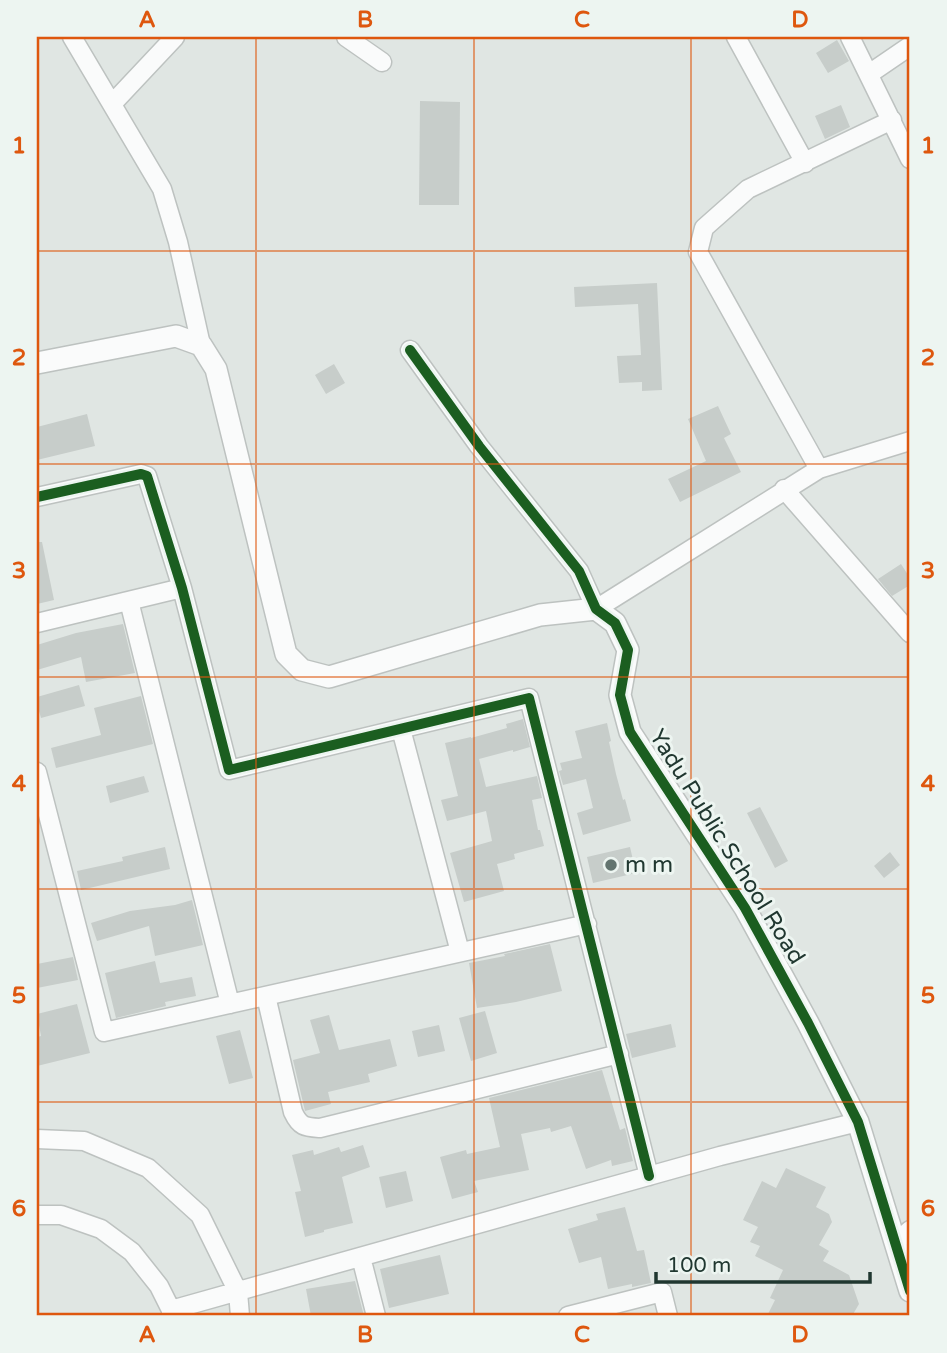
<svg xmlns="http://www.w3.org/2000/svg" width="947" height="1353" font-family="'Varela Round',sans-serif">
<rect width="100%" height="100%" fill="#e0e6e3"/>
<!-- building -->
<path fill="#c7cdca" d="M837 40 849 61 828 73 816 53Z
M420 101 460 102 459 205H419Z
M841 105 850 127 825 139 815 116Z
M657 283 662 390 642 391V382L619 383 617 356 641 355 638 304 575 307 574 287Z
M334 364 345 383 326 394 315 375Z
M718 406 731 434 724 438 741 472 680 502 668 479 706 461 688 419Z
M87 414 95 446 37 460V427Z
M37 542H42L54 600 37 604Z
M901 564 910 578V585L892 596 878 579Z
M123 624 135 673 86 682 81 657 37 670V645L76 633Z
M79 685 85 706 41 718 37 704V697Z
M141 696 153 744 56 768 51 748 101 735 94 708Z
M523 719 530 747 513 752V750L479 759 486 787 537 776 542 798 532 800 538 830H540L544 846 514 854 515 859 497 864 504 891 464 902 450 853 492 841 486 811 447 821 441 800 458 796 445 743 471 737V738L507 728 506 724Z
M607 723 611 741 609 742 616 774 623 800 625 799 631 821 583 835 577 813 593 808 586 779 563 785 559 771 562 770 560 763 582 758 575 731Z
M144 776 149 792 110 803 106 786Z
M760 807 788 861 775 868 747 813Z
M165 847 170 869 81 890 77 871 123 861 122 857Z
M630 847 636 873 593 883 587 857Z
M890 852 900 865 884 878 874 866Z
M192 900 203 945 155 956 149 926 97 941 91 923 130 911 175 905Z
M550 944 562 991 516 1002 477 1008 469 963 505 956 504 954Z
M73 957 78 980 37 988V964Z
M155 961 160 983 192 977 196 996 165 1002 166 1006 116 1018 105 973Z
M77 1004 90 1053 37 1066V1037L41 1036 37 1014Z
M485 1011 497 1053 471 1061 459 1018Z
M329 1015 339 1050 390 1039 397 1066 368 1074 370 1082 328 1092 331 1104 305 1111 293 1060 320 1053 310 1020Z
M671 1024 676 1047 632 1058 626 1034Z
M439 1025 445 1051 418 1057 412 1031Z
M240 1030 253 1078 229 1084 216 1036Z
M602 1070 620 1130 625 1128 633 1161 612 1166 611 1160 586 1169 571 1126 551 1132 550 1128 521 1134 529 1170 474 1181 478 1192 452 1199 440 1157 466 1150 467 1154 500 1147 489 1098Z
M363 1145 370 1167 342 1177 353 1223 324 1230V1232L305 1237 295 1192 301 1191 292 1155 313 1150 314 1155 339 1147 341 1152Z
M786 1168 826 1187 816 1207 829 1214 832 1222 819 1245 829 1251 823 1261 849 1275 859 1304 852 1316H767L775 1300 770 1298 783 1270 755 1256 760 1246 750 1242 758 1227 743 1220 762 1181 776 1188Z
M406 1171 413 1201 386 1208 379 1177Z
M625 1207 637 1251 644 1250 651 1283 632 1287V1284L608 1289 601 1257 579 1263 568 1229 598 1220 596 1214Z
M440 1255 449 1294 389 1308 380 1269Z
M355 1281 364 1316H311L306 1289Z"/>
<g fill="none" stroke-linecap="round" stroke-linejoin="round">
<defs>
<path id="minor" d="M72 37 162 189 178 242 201 345
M346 37 382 62
M736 37 805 163
M850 37 910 159
M869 74 910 46
M112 104 175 37
M410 350 479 446 579 571 596 609 819 469 910 441
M819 469 698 252 704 228 748 189 892 120
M784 489 910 633
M37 497 141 474 147 476 182 588 229 770 529 698 649 1176
M129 601 230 1004
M37 623 182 588
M401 729 460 952
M37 772 104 1032 587 924
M266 996 293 1112C300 1127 305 1127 320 1128L619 1054
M37 1139 84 1141 148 1168 200 1215 238 1292 240 1316
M37 1215H61L101 1229 132 1252 159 1286 171 1310V1316
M895 1243 910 1230
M361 1257 376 1316
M171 1310 720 1156 858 1122
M568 1316 662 1292 668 1316"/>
<path id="tertiary" d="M37 363 176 336 201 345 216 369 286 654 302 670 329 677 540 615 596 609 615 623 628 650 620 695 630 732 745 908 808 1023 858 1122 910 1291"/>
</defs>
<!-- minor casing -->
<use href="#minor" stroke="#bdc2c0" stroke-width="21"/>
<!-- tertiary casing -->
<use href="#tertiary" stroke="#bdc2c0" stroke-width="24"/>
<!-- minor -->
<use href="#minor" stroke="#fafbfb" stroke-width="18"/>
<!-- tertiary -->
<use href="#tertiary" stroke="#fafbfb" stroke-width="21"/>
<defs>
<path id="cycleway" d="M410 350 479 446 579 571 596 609 615 623 628 650 620 695 630 732 745 908 808 1023 858 1122 910 1291
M37 497 141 474 147 476 182 588 229 770 529 698 649 1176"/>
</defs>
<!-- cycleway casing -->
<use href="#cycleway" stroke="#edf5f1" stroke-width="15"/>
<!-- cycleway -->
<use href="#cycleway" stroke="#1b5e20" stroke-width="10"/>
</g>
<!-- grid -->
<path fill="none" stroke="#de570e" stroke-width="2" stroke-opacity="0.55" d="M256 37V1316M474 37V1316M691 37V1316M37 251H910M37 464H910M37 677H910M37 889H910M37 1102H910"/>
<!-- markers -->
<circle fill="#63746f" stroke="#edf5f1" stroke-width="2.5" cx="611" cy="865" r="7"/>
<g text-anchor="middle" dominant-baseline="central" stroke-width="6" stroke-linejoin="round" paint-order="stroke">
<!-- street labels -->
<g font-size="23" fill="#203730" stroke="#edf5f1">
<text transform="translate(727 847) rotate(58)">Yadu Public School Road</text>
</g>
<!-- poi labels -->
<g font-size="23" fill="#203730" stroke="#edf5f1" text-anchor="start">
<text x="625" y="865">m m</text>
</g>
</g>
<!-- border -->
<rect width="947" height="1353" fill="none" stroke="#edf5f1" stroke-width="77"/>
<!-- scale -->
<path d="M656 1272v10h214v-10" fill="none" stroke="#203730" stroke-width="3.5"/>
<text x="667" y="1272" font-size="21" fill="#203730" stroke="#edf5f1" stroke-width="5" paint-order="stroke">100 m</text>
<rect x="38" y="38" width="870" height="1276" fill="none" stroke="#de570e" stroke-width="2.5"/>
<g font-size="23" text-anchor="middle" font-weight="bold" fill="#de570e">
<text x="147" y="27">A</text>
<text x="365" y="27">B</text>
<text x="582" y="27">C</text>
<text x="800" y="27">D</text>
<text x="19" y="153">1</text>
<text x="928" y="153">1</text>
<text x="19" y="365">2</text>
<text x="928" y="365">2</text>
<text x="19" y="578">3</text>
<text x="928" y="578">3</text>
<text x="19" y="791">4</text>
<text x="928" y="791">4</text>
<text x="19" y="1003">5</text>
<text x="928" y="1003">5</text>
<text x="19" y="1216">6</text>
<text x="928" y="1216">6</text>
<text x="147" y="1342">A</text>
<text x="365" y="1342">B</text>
<text x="582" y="1342">C</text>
<text x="800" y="1342">D</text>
</g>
</svg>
